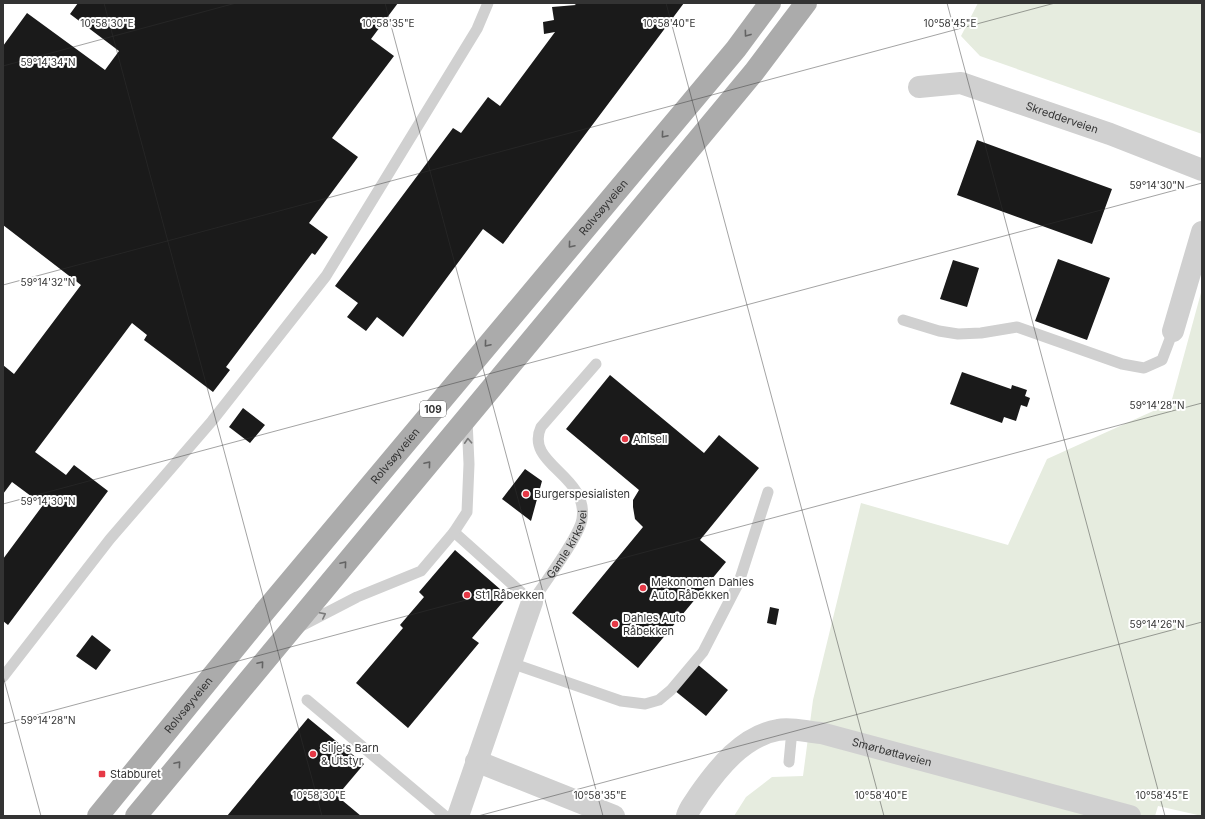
<svg xmlns="http://www.w3.org/2000/svg" width="1205" height="819" font-family="Inter,sans-serif">
<rect width="100%" height="100%" fill="#fff"/>
<!-- green -->
<path fill="#e6ecdf" d="M978 3H1202V134L980 56 961 36Z
M1202 289V816L1158 806 1155 816H734L746 797 772 777 803 776 813 700 861 503 1008 545 1047 459 1171 403Z"/>
<!-- building -->
<path fill="#1a1a1a" d="M78 3H398L371 39 394 56 332 138 358 157 309 223 328 237 315 255 312 253 226 367 230 370 213 392 144 340 147 335 132 323 35 452 66 475 74 465 108 491 8 625 3 621V559L43 505 12 482 3 494V365L14 374 81 285 3 225V46L27 13 105 70 119 51 70 14Z
M573 3H684L503 244 483 229 403 337 377 317 366 331 347 317 358 303 335 286 453 128 461 133 488 97 500 106 555 32 544 34 543 22 554 20 552 7 576 5Z
M977 140 1112 189 1092 244 957 195Z
M1058 259 1110 278 1087 340 1035 321Z
M953 260 979 268 967 307 940 299Z
M962 372 1011 389 1012 385 1027 390 1025 396 1030 398 1027 407 1021 405 1016 421 1004 417 1002 423 950 404Z
M610 375 704 453 719 435 759 468 700 540 726 562 638 668 572 613 643 527 635 519 633 507V500L639 490 566 429Z
M243 408 265 425 250 443 229 427Z
M525 469 542 481 531 521 502 499Z
M455 550 508 596 472 638 479 643 408 728 356 683 403 628 400 625 424 597 419 592Z
M770 607 779 609 776 625 767 623Z
M92 635 111 650 96 670 76 656Z
M696 663 728 690 706 716 674 690Z
M308 718 364 764 337 796 361 816H227Z"/>
<g fill="none" stroke-linecap="round" stroke-linejoin="round">
<!-- service -->
<g stroke="#d0d0d0" stroke-width="11">
<path d="M903 320 939 331 958 334 981 333 1017 327 1122 364 1144 368 1162 360 1173 331"/>
<path id="s1" d="M454 532 532 602C543 585 580 536 582 519 589 475 524 464 541 427L596 364"/>
<path d="M301 626 357 597 421 571 454 532 467 512 469 464 467 420"/>
<path d="M511 663 621 701 645 704 659 700 671 690 703 652 739 582 768 492"/>
<path d="M3 677 110 539 212 421 326 276 477 29 488 3"/>
<path d="M307 700 445 816"/>
<path d="M789 762 792 730"/>
</g>
<!-- minor -->
<g stroke="#d0d0d0" stroke-width="22">
<path id="s2" d="M919 87 961 83 1110 134 1202 170"/>
<path d="M1173 331 1202 232"/>
<path d="M476 761 614 816"/>
<path d="M458 816 532 602"/>
<path id="s3" d="M687 816C689 808 695 802 699 795 718 768 743 736 778 730 791 727 807 732 821 733L1130 816"/>
</g>
<!-- primary -->
<g stroke="#ababab" stroke-width="22">
<path id="s4" d="M98 816 265 611 736 49 770 3"/>
<path d="M136 816 754 72 806 3"/>
</g>
</g>
<!-- one-way arrows -->
<defs><path id="oneway-chevron" d="M-2-3.5L2.5 0L-2 3.5" fill="none" stroke-width="1.6" stroke-linecap="round" stroke-linejoin="round"/></defs>
<g stroke="#636363">
<use href="#oneway-chevron" transform="translate(747 34) rotate(126)"/>
<use href="#oneway-chevron" transform="translate(664 135) rotate(130)"/>
<use href="#oneway-chevron" transform="translate(571 245) rotate(130)"/>
<use href="#oneway-chevron" transform="translate(487 344) rotate(130)"/>
<use href="#oneway-chevron" transform="translate(428 464) rotate(-50)"/>
<use href="#oneway-chevron" transform="translate(344 564) rotate(-50)"/>
<use href="#oneway-chevron" transform="translate(261 664) rotate(-50)"/>
<use href="#oneway-chevron" transform="translate(178 764) rotate(-50)"/>
</g>
<g stroke="#7a7a7a">
<use href="#oneway-chevron" transform="translate(468 441) rotate(-93)"/>
<use href="#oneway-chevron" transform="translate(323 615) rotate(-27)"/>
</g>
<!-- ticks -->
<path fill="none" stroke="#333" stroke-width="1" stroke-opacity="0.45" d="M104 3 322 816M385 3 603 816M666 3 884 816M947 3 1165 816M3 66 236 3M3 285 1055 3M3 504 1202 183M3 676 41 816M3 724 1202 403M478 816 1202 622"/>
<!-- markers -->
<g fill="#e63946" stroke="#fff" stroke-width="1.5">
<circle cx="625" cy="439" r="4"/>
<circle cx="526" cy="494" r="4"/>
<circle cx="643" cy="588" r="4"/>
<circle cx="467" cy="595" r="4"/>
<circle cx="615" cy="624" r="4"/>
<circle cx="313" cy="754" r="4"/>
<rect x="98" y="770" width="8" height="8" rx="2"/>
</g>
<g text-anchor="middle" dominant-baseline="central" stroke-width="4" stroke-linejoin="round" paint-order="stroke">
<!-- shield labels -->
<rect fill="#fff" stroke="#707070" stroke-width="1" x="420" y="401" width="26" height="16" rx="3"/>
<g font-size="10" font-weight="bold" fill="#333">
<text x="433" y="409">109</text>
</g>
<!-- street labels -->
<g font-size="11" fill="#333" stroke="#fff">
<text stroke="none"><textPath href="#s2" startOffset="149">Skredderveien</textPath></text>
<text stroke="none"><textPath href="#s4" startOffset="791">Rolvsøyveien</textPath></text>
<text stroke="none"><textPath href="#s4" startOffset="467">Rolvsøyveien</textPath></text>
<text stroke="none"><textPath href="#s1" startOffset="173">Gamle kirkevei</textPath></text>
<text stroke="none"><textPath href="#s4" startOffset="143">Rolvsøyveien</textPath></text>
<text stroke="none"><textPath href="#s3" startOffset="246">Smørbøttaveien</textPath></text>
</g>
<!-- poi labels -->
<g font-size="11" fill="#333" stroke="#fff" text-anchor="start">
<text x="633" y="439">Ahlsell</text>
<text x="534" y="494">Burgerspesialisten</text>
<text x="651" y="582">Mekonomen Dahles<tspan x="651" dy="13">Auto Råbekken</tspan></text>
<text x="475" y="595">St1 Råbekken</text>
<text x="623" y="618">Dahles Auto<tspan x="623" dy="13">Råbekken</tspan></text>
<text x="321" y="748">Silje's Barn<tspan x="321" dy="13">&amp; Utstyr</tspan></text>
<text x="110" y="774">Stabburet</text>
</g>
</g>
<g font-size="10" text-anchor="middle" fill="#333" stroke="#fff" stroke-width="4" stroke-linejoin="round" paint-order="stroke">
<text x="107" y="27">10°58'30"E</text>
<text x="388" y="27">10°58'35"E</text>
<text x="669" y="27">10°58'40"E</text>
<text x="950" y="27">10°58'45"E</text>
<text x="48" y="66">59°14'34"N</text>
<text x="1157" y="189">59°14'30"N</text>
<text x="48" y="286">59°14'32"N</text>
<text x="1157" y="409">59°14'28"N</text>
<text x="48" y="505">59°14'30"N</text>
<text x="1157" y="628">59°14'26"N</text>
<text x="48" y="724">59°14'28"N</text>
<text x="319" y="799">10°58'30"E</text>
<text x="600" y="799">10°58'35"E</text>
<text x="881" y="799">10°58'40"E</text>
<text x="1162" y="799">10°58'45"E</text>
</g>
<!-- border -->
<rect width="1205" height="819" fill="none" stroke="#333333" stroke-width="8"/>
</svg>
